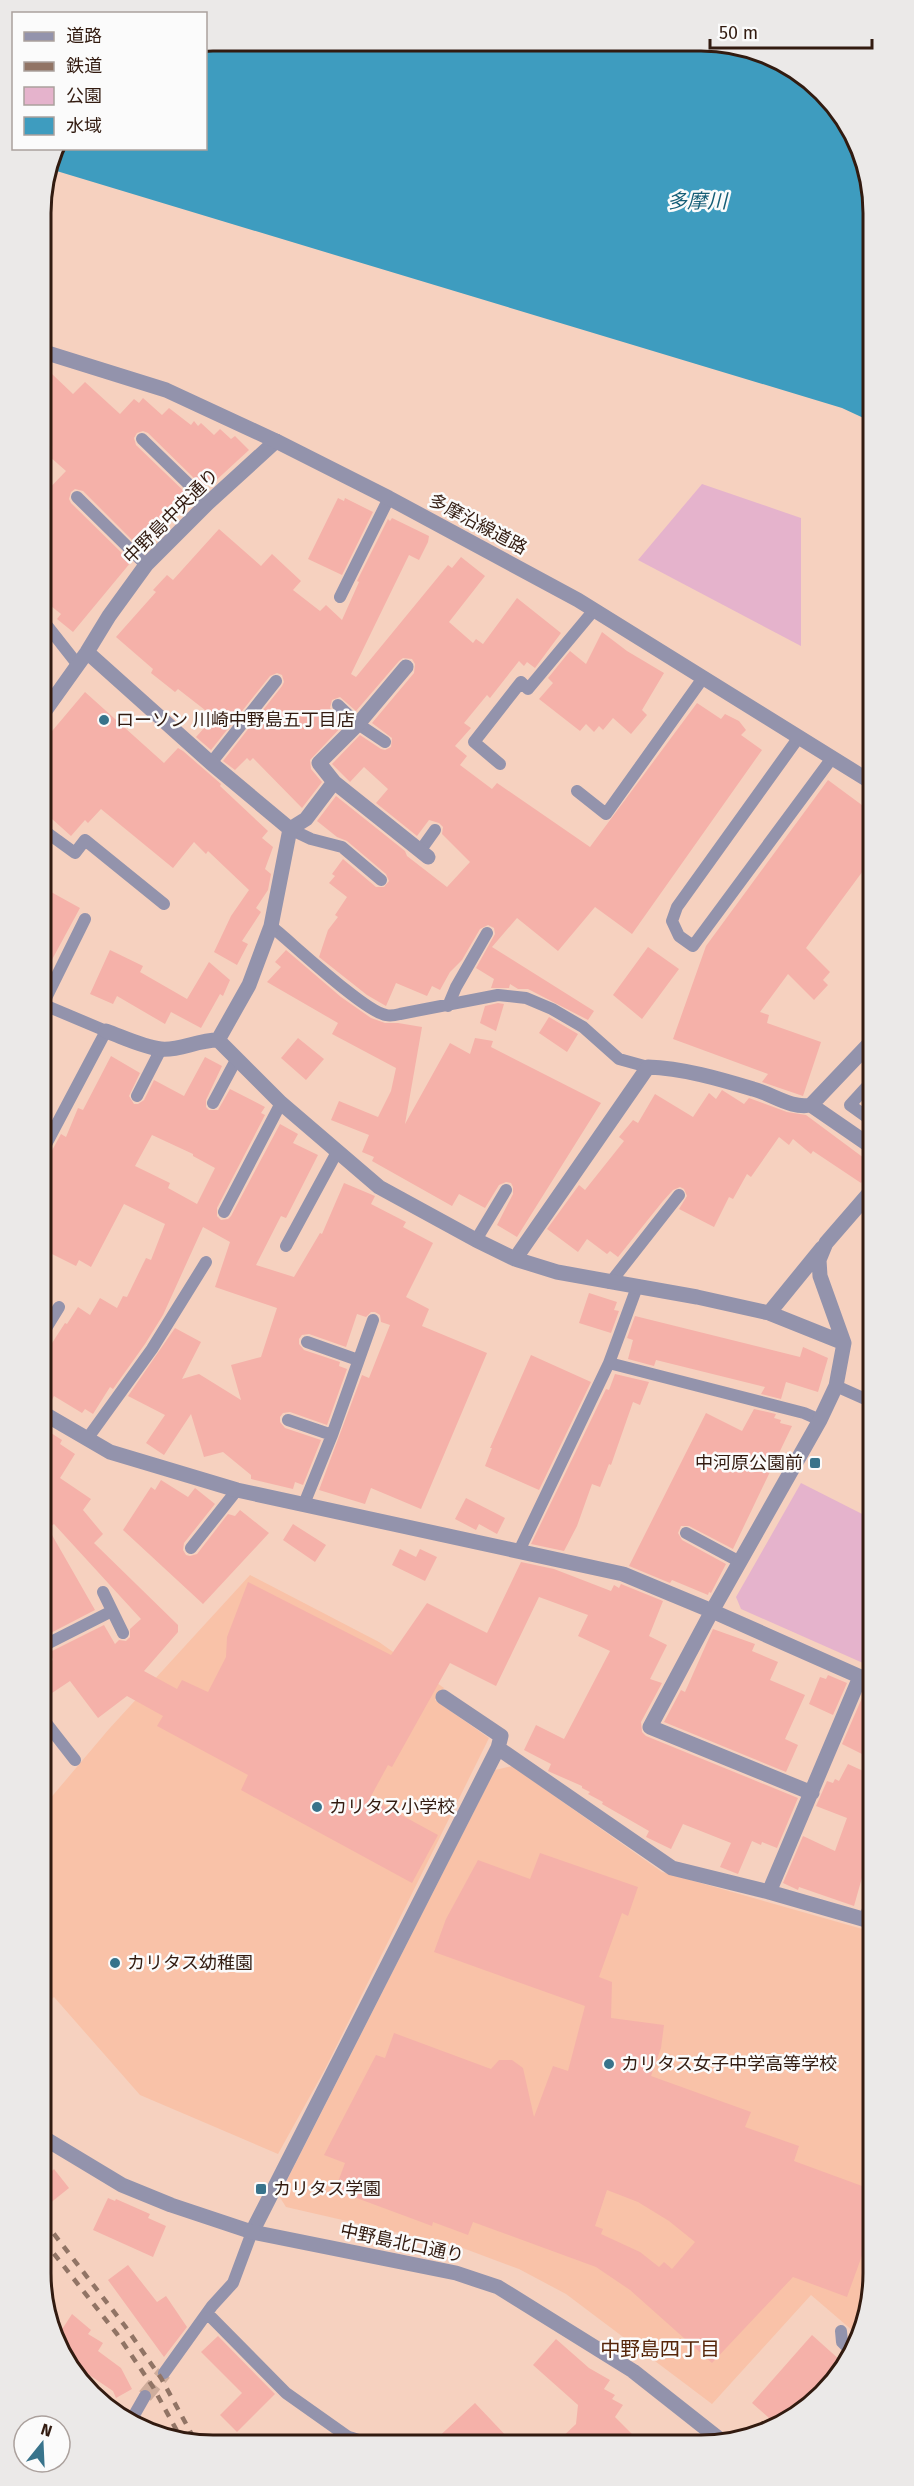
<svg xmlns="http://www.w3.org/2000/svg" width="914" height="2486" font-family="'Fira Sans','Noto Sans JP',sans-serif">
<rect width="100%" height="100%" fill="#f6d1bf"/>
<!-- built -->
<path fill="#f9c2a8" d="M250 1575 379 1642 444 1688 435 1700 489 1738 325 2069 278 2154 140 2095 54 1997 43 2007V1807L109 1729Z
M512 1766 662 1872 873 1932V2284L863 2326 853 2331 811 2295 712 2404 566 2294 519 2269 460 2247 286 2207 279 2196 495 1770Z"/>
<!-- green -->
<path fill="#e5b3cc" d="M702 484 801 518V646L638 560Z
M801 1483 872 1519V1667L741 1609 736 1597Z"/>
<!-- water -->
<path fill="#3e9cbf" d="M213 41 735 44 823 91 870 179V421L842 408 50 169 55 149 206 148V42Z"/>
<!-- building -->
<path fill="#f5b1a9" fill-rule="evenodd" d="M52 374 73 394 85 382 120 414 134 399 139 403 143 398 162 415 169 408 191 425 194 421 198 426 201 423 214 435 220 429 231 439 235 436 249 450 211 485 208 482 203 487 148 433 143 431 137 433 134 438 136 445 191 498 142 550 83 491 75 489 71 492 69 499 71 503 131 562 73 632 57 619 61 614 41 598V497L66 471 41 449V386Z
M338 498 344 501 345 498 373 512 342 575 308 559Z
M392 518 429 536 428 542 419 560 409 555 351 674 356 677 448 565 452 568 461 557 485 576 449 622 473 643 476 639 483 644 517 598 561 633 535 668 527 662 524 666 519 661 490 698 487 695 464 723 471 728 455 746 467 756 460 765 492 789 497 783 590 847 697 703 721 719 725 714 739 721 746 730 741 735 762 750 632 934 595 907 558 951 517 918 492 947 594 1011 588 1020 528 989H518L510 984 509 988H491L494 979 476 968 495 934 494 928 488 925 480 929 462 960 450 972 440 990 432 986 427 996 396 983 386 1006 367 995 319 957 328 930 338 917 335 915 347 897 329 883 335 876 332 874 343 859 376 887H384L389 881 386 874 347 841 337 837 317 821 336 796 405 851 407 856 447 887 470 862 442 834 443 827 439 823 429 820 417 836 376 803 388 789 364 767 350 782 332 764 360 735 381 749 385 750 391 747 392 738 372 723 414 673 415 664 412 659 403 658 399 661 356 711 340 697 332 700 330 708 345 723 310 760 311 769 322 782 302 808 253 758 250 761 247 758 235 770 223 761 282 686 284 682 282 675 277 673 270 676 211 750 196 737 214 717 178 689 175 692 151 673 153 669 116 637 156 592 153 590 167 575 173 580 219 529 261 566 272 554 301 581 293 590 320 611 326 605 342 620 359 582 357 581 388 519 390 521Z
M602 632 627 651 664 673 642 710 647 715 631 734 613 718 603 730 599 726 594 732 586 724 580 731 539 699 553 683 548 678 570 651 586 664Z
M85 692 164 763 178 748 183 751 221 784 220 786 268 831 262 838 273 847 265 869 271 874 268 890 256 908 261 912 242 941 248 944 237 965 214 952 231 916 249 890 208 851 206 854 194 842 173 868 101 809 88 823 85 820 71 836 42 810V743Z
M828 780 870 811 864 819 871 825V860L806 948 830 972 823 980 828 985 814 1000 788 974 760 1012 769 1015 767 1023 821 1042 803 1096 762 1082 768 1074 673 1039 706 946Z
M42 887 80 908 42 978Z
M648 947 679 969 642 1019 613 995Z
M110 950 143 966 140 972 187 999 209 962 230 980 223 996 220 994 201 1028 171 1012 165 1024 117 996 113 1004 90 994Z
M286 950 341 997 371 1018 385 1023H398L422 1027 405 1124 450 1043 470 1054 475 1038 493 1041 491 1047 601 1103 517 1237 497 1225 513 1194V1187L511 1183 506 1182 499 1185 485 1208 459 1194 452 1206 372 1161 374 1157 362 1152 369 1135 331 1120 339 1101 378 1117 391 1091 396 1068 332 1034 338 1023 267 982 281 967 275 962Z
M498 1003 504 1004 496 1031 480 1023 485 1006Z
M549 1017 578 1034 567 1052 539 1033Z
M298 1038 324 1059 306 1080 281 1058Z
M111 1056 140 1073 129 1096 134 1104H138L144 1100 154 1080 184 1096 205 1057 222 1066 206 1100V1107L209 1110H218L230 1089 265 1107 261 1113 265 1115 217 1208V1216L221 1220 228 1219 231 1216 280 1124 298 1134 293 1143 318 1155 286 1218 281 1216 256 1265 294 1277 320 1233 322 1234 344 1183 375 1196 371 1204 406 1222 403 1227 433 1243 406 1297 429 1309 422 1326 487 1353 421 1509 371 1488 365 1504 319 1490 362 1375 369 1378 390 1325 381 1322 380 1315 375 1312H371L366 1317 357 1314 346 1347 309 1334 302 1335 299 1339V1344L304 1350 340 1362 339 1366 347 1369 327 1425 290 1412 283 1413 280 1417V1422L285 1428 321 1440 303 1485 295 1482 293 1489 251 1479V1475L223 1452 204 1457 191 1414 164 1455 146 1443 165 1415 128 1396 175 1328 201 1342 182 1379 199 1374 241 1400 231 1365 261 1357 277 1308 215 1287 230 1242 203 1227 163 1315 145 1344 113 1389 110 1387 93 1414 85 1409 82 1413 54 1396 49 1405 43 1403V1357L65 1323 67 1324 78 1307 90 1315 100 1298 117 1308 123 1296 127 1297 146 1258 151 1260 165 1224 124 1204 91 1267 79 1260 76 1266 42 1249V1160L49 1156 61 1134 66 1137 78 1108 83 1110ZM152 1135 193 1154V1156L215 1168 197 1204 168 1188 170 1183 135 1166Z
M722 1090 744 1104 749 1098 787 1112 806 1115 872 1164V1168L861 1183 813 1151 811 1154 793 1139 789 1145 779 1137 751 1177 747 1174 733 1199 729 1197 714 1227 679 1209 687 1196 684 1189 680 1187 673 1190 663 1201 618 1257 610 1251 607 1254 587 1239 578 1252 547 1229 579 1185 585 1190 624 1141 619 1137 633 1120 638 1123 655 1094 693 1117 709 1093 716 1099Z
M589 1293 617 1302 614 1310 619 1311 611 1333 579 1323Z
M635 1316 800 1357 803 1347 828 1358 818 1392 786 1382 781 1399 761 1394 765 1387 656 1360 654 1366 628 1359 633 1340 627 1338Z
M531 1355 591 1382 539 1490 485 1466 492 1448H490Z
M615 1374 649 1382 640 1405 633 1402 611 1465 609 1464 600 1487 592 1484 577 1526 564 1551 531 1544 606 1389 609 1390Z
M754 1409 776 1414 774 1418 781 1420 780 1423 792 1426 733 1549 689 1526H681L678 1533 682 1540 726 1564 711 1593 709 1592 708 1595 672 1580 670 1583 629 1566 706 1413 742 1431Z
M43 1428 62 1440 60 1444 75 1454 60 1478 91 1499 83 1510 103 1534 94 1543 178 1625V1632L144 1671 177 1689 182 1680 208 1692 226 1657 227 1637 248 1582 391 1655 427 1603 487 1633 521 1562 554 1569 611 1591 614 1585 619 1588 621 1584 663 1601 649 1636 667 1645 650 1679 662 1683 641 1722 642 1732 646 1736 798 1798 777 1848 762 1842 761 1845 752 1841 738 1874 720 1867 731 1843 683 1824 671 1849 646 1837 649 1831 602 1804 603 1802 588 1794 590 1792 582 1788V1786L550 1772 548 1771 551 1764 524 1750 536 1725 564 1739 610 1651 578 1636 588 1615 539 1597 496 1686 450 1663 392 1767 388 1765 370 1798 438 1835 412 1883 241 1790 248 1775 157 1726 163 1716 127 1696 98 1718 70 1681 43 1699V1666L53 1660 50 1652 104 1625 115 1644 119 1640 126 1641 130 1637V1629L141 1619 54 1524 48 1528 95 1610 43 1637Z
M161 1480 188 1497 195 1488 215 1504 184 1543 183 1550 186 1555 190 1556 197 1554 228 1514 235 1516 240 1510 269 1533 203 1604 123 1530 151 1487 155 1490Z
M466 1498 505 1518 497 1534 479 1524 476 1530 455 1519Z
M293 1524 326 1545 315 1562 283 1540Z
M400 1549 416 1557 420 1549 437 1557 425 1581 392 1565Z
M713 1629 755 1644 752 1651 778 1662 770 1680 805 1695 785 1739 798 1745 786 1772 664 1722 681 1690 685 1692Z
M828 1675 847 1683 833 1715 809 1704 820 1677 826 1679Z
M865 1691 872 1694V1748L868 1757 842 1744Z
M848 1764 872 1775 873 1878 863 1874 854 1906 799 1887 798 1890 783 1883 803 1836 835 1851 847 1818 816 1806 827 1781 833 1783 835 1779 839 1781Z
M540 1853 638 1887 628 1916 622 1913 599 1977 612 1982 611 2018 664 2025 661 2048 651 2076 751 2112 745 2127 799 2146 794 2161 873 2190V2225L847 2297 793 2277 712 2363 630 2290 596 2267 473 2222 468 2235 433 2222 432 2226 335 2190 345 2163 324 2155 376 2055 385 2058 394 2033 491 2069 499 2060H512L523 2068 534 2117 553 2066 568 2071 585 2006 434 1952 446 1919 478 1860 530 1879ZM607 2190 638 2202 669 2221 695 2242 672 2269 664 2262 659 2267 640 2252 601 2234 603 2229 595 2226Z
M54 2169 69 2188 44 2208V2179Z
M108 2198 115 2201 116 2199 150 2214 148 2218 166 2226 153 2257 93 2230Z
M128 2265 157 2302 166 2296 187 2327 164 2357 108 2280Z
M72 2314 91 2330 88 2334 103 2343 98 2351 121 2368 132 2389 116 2398 113 2391 76 2366 59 2334Z
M812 2335 841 2361 787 2422 778 2426 752 2403Z
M218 2336 275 2394 237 2432 220 2415 242 2393 201 2352Z
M556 2339 589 2368 610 2380 604 2389 615 2395 612 2399 623 2405 615 2417 640 2442H557L576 2424 578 2405 533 2365Z
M475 2403 512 2442H433Z"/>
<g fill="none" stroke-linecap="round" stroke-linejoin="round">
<!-- minor-tunnel -->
<path stroke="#cfad9c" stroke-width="15" stroke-dasharray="15 8" stroke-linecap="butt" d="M145 2396 164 2373"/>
<!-- service -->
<path stroke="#9393ac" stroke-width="12" d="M142 439 208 503
M77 497 146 565
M340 597 389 498
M41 618 78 665
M338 705 358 724 385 742
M799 737 677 907 672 921 679 936 693 946 832 758
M211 763 276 681
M500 764 474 742 521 682 528 689 594 610
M577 791 606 814 703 678
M42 829 75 853 85 840 164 904
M290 829 311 839 342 847 381 880
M420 851 435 830
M271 926C292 943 365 1012 386 1015 390 1016 396 1015 400 1014L498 995 526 998 552 1009 583 1027 619 1059 648 1067
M42 1004 106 1031 42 1152
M43 1004 85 919
M448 1006 456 987 487 933
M871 1082 850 1105 871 1120
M137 1096 161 1049
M213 1103 236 1060
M224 1212 281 1103
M476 1240 506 1190
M286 1246 337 1152
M610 1283 679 1195
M43 1333 59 1307
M307 1342 358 1360
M609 1363 804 1413 820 1420
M836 1386 872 1402
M288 1420 332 1435
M87 1439 152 1349 206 1262
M304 1504 332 1435 373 1320
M686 1533 740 1562
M191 1548 237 1490
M519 1551 609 1363 637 1287
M103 1592 123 1633
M43 1646 112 1611
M43 1719 75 1760
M864 1920 873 1896
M207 2313 286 2393 351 2439
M841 2331 842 2342 852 2352
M164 2373 212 2306 233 2283 252 2232
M89 2390 109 2404
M133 2417 145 2396"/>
<!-- minor -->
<path stroke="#9393ac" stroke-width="15" d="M87 652 211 763 290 829 271 926 249 985 218 1040 281 1103 379 1187 476 1240 515 1259 557 1272 697 1297 769 1313 844 1343
M42 715 87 652 109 616 146 565 208 503 276 441
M334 782 319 763 358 724 406 667
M290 829 306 819 334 782 428 857
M106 1031C123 1037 143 1047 161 1049 179 1051 197 1040 218 1040
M871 1042 811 1105 872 1147
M515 1259 648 1067C682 1068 720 1079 753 1089 773 1094 791 1109 811 1105
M769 1313 822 1248
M43 1413 110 1452 237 1490 623 1574 712 1611 872 1682
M498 1748 672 1868 769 1892 873 1922
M812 1793 650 1727 712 1611 820 1420 836 1386 844 1343 820 1276 819 1260 826 1243 872 1190
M769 1892 860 1677
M252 2232 498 1748 501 1736 443 1697
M351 2439 360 2442"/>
<!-- tertiary -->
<path stroke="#9393ac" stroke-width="15" d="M41 351 166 390 276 441 389 498 578 600 871 782
M44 2138 122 2185 171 2205 252 2232 456 2273 498 2287 633 2371 723 2442"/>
<!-- rail -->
<path stroke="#917465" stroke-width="4.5" stroke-dasharray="8 8" stroke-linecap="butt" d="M44 2221 125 2326 161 2378 196 2442
M44 2241 117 2334 153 2387 183 2442"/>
</g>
<!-- markers -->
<g fill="#38738b" stroke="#fbfbfb" stroke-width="2">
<circle cx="104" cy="720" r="6"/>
<rect x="809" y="1457" width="12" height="12" rx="3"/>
<circle cx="317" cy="1807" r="6"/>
<circle cx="115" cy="1963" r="6"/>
<circle cx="609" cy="2064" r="6"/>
<rect x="255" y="2183" width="12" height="12" rx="3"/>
</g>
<g text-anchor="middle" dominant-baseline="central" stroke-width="5" stroke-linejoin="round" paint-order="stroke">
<!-- street labels -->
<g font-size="18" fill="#321b10" stroke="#fbfbfb">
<text transform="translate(171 516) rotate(-45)">中野島中央通り</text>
<text transform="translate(478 524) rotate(28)">多摩沿線道路</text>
<text transform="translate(402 2243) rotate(12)">中野島北口通り</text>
</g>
<!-- poi labels -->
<g font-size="18" fill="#321b10" stroke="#fbfbfb" text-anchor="start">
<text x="116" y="720">ローソン 川崎中野島五丁目店</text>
<text x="803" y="1463" text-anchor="end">中河原公園前</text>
<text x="329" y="1807">カリタス小学校</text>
<text x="127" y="1963">カリタス幼稚園</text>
<text x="621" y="2064">カリタス女子中学高等学校</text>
<text x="273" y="2189">カリタス学園</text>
</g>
<!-- water labels -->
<g font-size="20" font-style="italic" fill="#165e77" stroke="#fbfbfb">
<text x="697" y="201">多摩川</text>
</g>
<!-- neighbourhood labels -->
<g font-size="20" fill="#56260a" stroke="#fbfbfb">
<text x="660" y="2349">中野島四丁目</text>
</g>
</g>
<!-- crop -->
<path d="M0 0H914V2486H0ZM213 51H701A162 162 0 0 1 863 213V2273A162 162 0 0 1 701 2435H213A162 162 0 0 1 51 2273V213A162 162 0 0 1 213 51Z" fill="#ebe9e8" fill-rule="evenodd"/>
<path fill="none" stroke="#321b10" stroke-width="3" d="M213 51H701A162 162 0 0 1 863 213V2273A162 162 0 0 1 701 2435H213A162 162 0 0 1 51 2273V213A162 162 0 0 1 213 51Z"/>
<!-- legend -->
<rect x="12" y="12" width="195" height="138" fill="#fbfbfb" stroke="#aba19d" stroke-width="1.5"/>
<rect x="24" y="32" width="30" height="9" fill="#9393ac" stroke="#aba19d" stroke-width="1.5"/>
<text x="66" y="42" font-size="18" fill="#321b10">道路</text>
<rect x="24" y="62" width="30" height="9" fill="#917465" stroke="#aba19d" stroke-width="1.5"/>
<text x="66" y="72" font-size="18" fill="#321b10">鉄道</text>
<rect x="24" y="87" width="30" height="18" fill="#e5b3cc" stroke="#aba19d" stroke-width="1.5"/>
<text x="66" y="102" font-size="18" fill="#321b10">公園</text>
<rect x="24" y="117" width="30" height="18" fill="#3e9cbf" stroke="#aba19d" stroke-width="1.5"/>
<text x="66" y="132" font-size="18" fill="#321b10">水域</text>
<!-- north arrow -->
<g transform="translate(42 2444) rotate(18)"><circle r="28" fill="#fbfbfb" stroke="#aba19d" stroke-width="1.5"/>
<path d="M0-4.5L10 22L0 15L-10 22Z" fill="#38738b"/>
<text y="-9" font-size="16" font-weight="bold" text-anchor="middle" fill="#321b10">N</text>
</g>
<!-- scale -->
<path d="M710 39v9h162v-9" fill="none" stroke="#321b10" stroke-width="3"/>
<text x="719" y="39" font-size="18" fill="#321b10" stroke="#fbfbfb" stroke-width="4.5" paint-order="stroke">50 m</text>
</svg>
